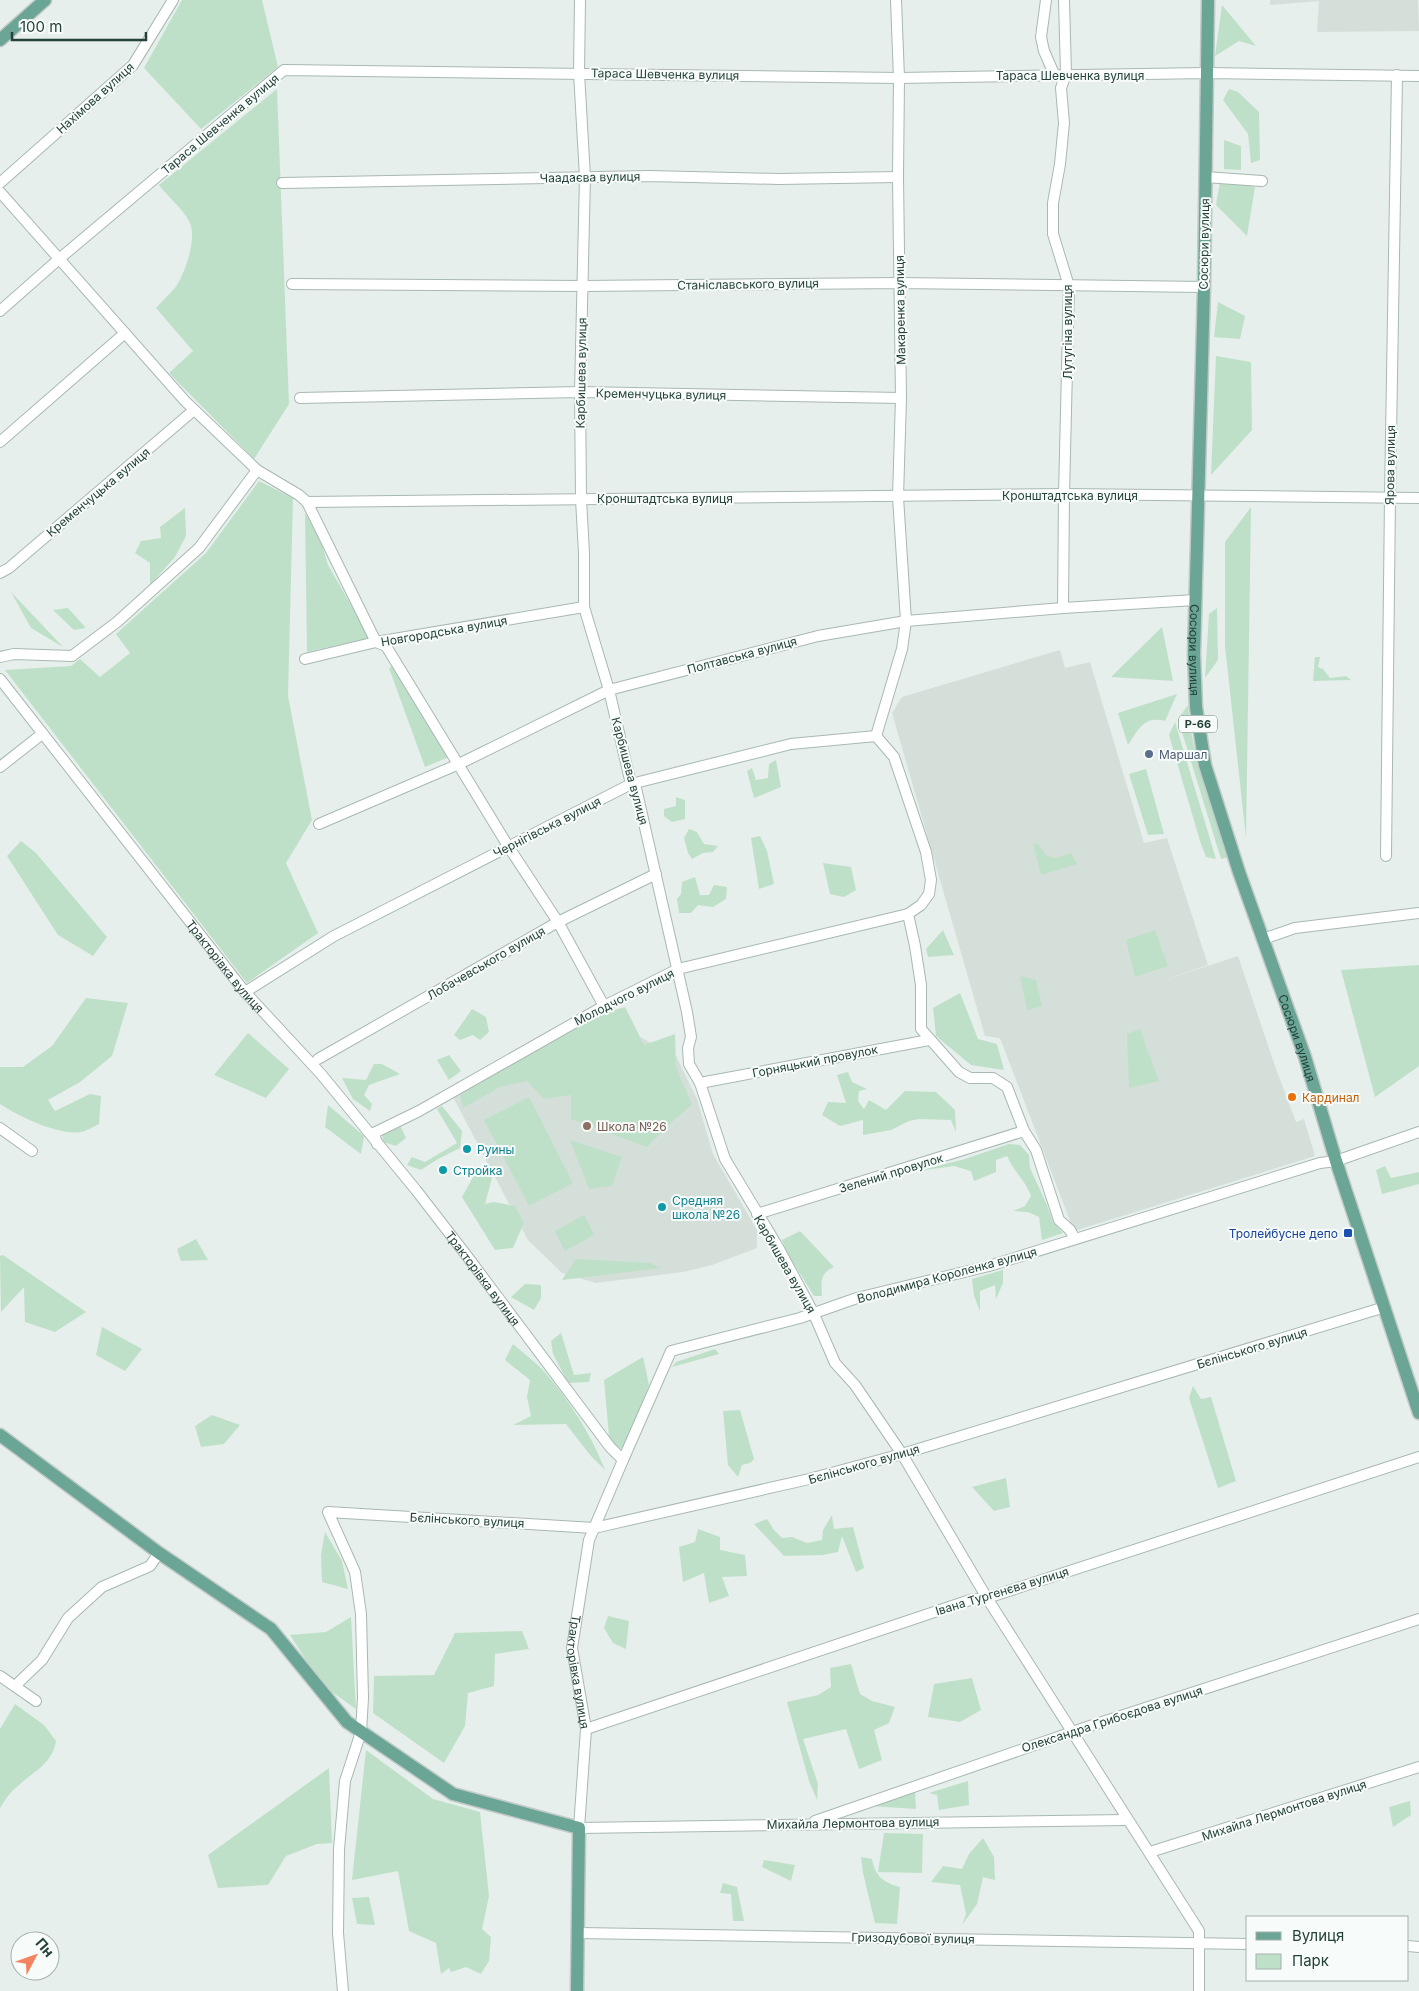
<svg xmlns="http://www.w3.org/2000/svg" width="1419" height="1991" font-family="Inter,sans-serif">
<rect width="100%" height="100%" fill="#e6efeb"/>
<!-- built -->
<path fill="#d4dfda" d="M1270 0H1418L1419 31 1317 32 1319 1 1270 5Z
M1060 650 1065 668 1090 662 1144 843 1167 838 1208 965 1156 983 1238 956 1276 1069 1296 1122 1304 1119 1315 1156 1074 1231 1000 1038 985 1036 892 713 902 697Z
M595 1013 676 1056 697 1099 713 1154 757 1230V1248L712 1265 683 1272 596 1283 562 1273 528 1240 453 1097Z"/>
<!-- green -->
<path fill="#bfe0c8" d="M182 0H262L278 67 201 129 144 68Z
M1222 5 1256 46 1239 41 1215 56Z
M277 89 289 404 254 459 169 373 193 351 156 308C162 301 169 295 175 288 185 274 198 237 189 221 182 208 168 197 159 185Z
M1229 89 1238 92 1259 112 1260 160 1251 163 1248 134 1223 100Z
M1224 140 1241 146V170L1224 169Z
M1220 181 1255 187 1247 236 1216 205Z
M1218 302 1245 316 1240 339 1214 337Z
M1216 356 1251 362 1252 430 1211 475Z
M259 481 293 498 288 696 312 820 286 863 318 933 247 983 5 670 71 666 80 659 100 677 130 653 116 634 206 553Z
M1251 507 1246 838 1225 646V542Z
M185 508 186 536 175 557 150 585V563L135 553 141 541 161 538 160 527Z
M305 513 319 535 328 565 370 638 307 652Z
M11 592 63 647 31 628Z
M68 608 86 628 74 630 53 610Z
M1217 608 1218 660 1205 678 1209 614Z
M1162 627 1173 681 1111 677Z
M1315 657H1320L1318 667 1323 669 1330 678 1346 676 1351 680 1313 681Z
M393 666 449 757 425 767 389 668Z
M1177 694 1165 721C1144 715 1138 730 1128 745L1118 713Z
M1188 705C1192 757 1210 804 1228 853V857L1221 859 1178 719Z
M1175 722 1216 859 1206 857 1200 841 1169 735Z
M776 760 781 787 754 798 747 771 752 768 756 780 768 778 769 764Z
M1146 769 1164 834 1148 835 1129 774Z
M676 797 685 800V819L672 822 664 816V809L676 806Z
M689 829 697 832 704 844 718 846 713 852 703 853 692 859 688 853 684 838Z
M760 836 767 851 774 884 759 889 751 838Z
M21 841 36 853 107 937 93 956 58 935 7 856Z
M1033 843 1038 844 1047 856 1056 858 1071 853 1077 864 1041 875Z
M823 863 851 867 856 890 844 897 830 894Z
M695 877 700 895H709L714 885 727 887 726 899 713 907 698 905 691 913H679L677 899 681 894 682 882Z
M943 930 954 955 928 957 926 949Z
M1155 930 1168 966 1135 977 1126 940Z
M1419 965V1066L1375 1097 1341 970Z
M1020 976 1036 980 1042 1006 1027 1010Z
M960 993 978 1039 997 1044 1004 1070 971 1065 936 1036 933 1008Z
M86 998 128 1003 112 1056 80 1082 48 1100 55 1111 90 1094 101 1096 99 1124C94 1126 87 1131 81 1132 59 1136 18 1116 0 1104V1067H23L52 1046Z
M625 1007 644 1045 675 1034 676 1067 692 1105 675 1119 647 1147 571 1119V1095L544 1099 527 1081 500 1087 463 1108 460 1095 595 1016Z
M472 1009 486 1017 489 1032 480 1040 473 1035 460 1040 454 1035Z
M1140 1029 1159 1081 1129 1088 1127 1034Z
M248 1033 289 1069 266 1098 214 1075Z
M449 1055 461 1071 449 1080 437 1060Z
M374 1064H382L400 1074 369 1085 364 1095 372 1104 370 1111 353 1099 342 1078 366 1080Z
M848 1072 852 1082 867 1089 859 1091 858 1101 864 1109 869 1100 886 1110 905 1091 936 1092 955 1110 956 1132 951 1120 919 1119 909 1121 891 1130 863 1135V1120L840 1126 822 1115 828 1102 846 1103 837 1075Z
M529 1097 573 1183 529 1206 484 1120Z
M328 1105 364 1136 361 1154 325 1127Z
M442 1106 462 1131 460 1148 438 1159 421 1170 407 1165 412 1157 425 1162 457 1143 437 1109Z
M401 1127 406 1138 396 1146 383 1142 382 1132Z
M570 1140 622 1157 612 1186 589 1189Z
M1009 1144 1020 1145 1029 1155 1030 1168 1047 1205 1053 1222 1063 1233 1042 1240 1039 1217 1028 1212 1013 1211 1025 1206 1031 1196C1025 1180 1014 1172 1007 1156L996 1160V1172L974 1181 971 1171 954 1166 918 1171 965 1159Z
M1385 1166 1391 1178 1419 1172V1184L1382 1194 1376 1170Z
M477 1170 492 1178 485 1204 494 1202 515 1206 524 1223 513 1248 495 1250 462 1197Z
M584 1215 594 1235 565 1251 555 1231Z
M800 1231 834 1267C820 1273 821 1282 822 1296H814L789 1256 782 1240Z
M196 1239 208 1260 181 1261 177 1249Z
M3 1255 86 1312 55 1332 25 1322 24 1287 1 1312 0 1256Z
M576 1259 650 1263 661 1268 562 1280Z
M1003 1270V1283L996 1299 995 1285 980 1291V1311L974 1296 972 1279Z
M525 1284 541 1285V1298L534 1310 511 1297Z
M102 1327 142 1349 125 1371 96 1355Z
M561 1333 574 1375 591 1373 589 1382 568 1383 553 1354 551 1341Z
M513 1344C522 1352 533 1360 542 1369 568 1398 591 1434 605 1470L590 1455 566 1424 513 1425 531 1416 527 1397 530 1380 505 1360Z
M715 1349 719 1354 672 1367 676 1362Z
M643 1357 649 1385 625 1448 610 1447 604 1380Z
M1193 1386 1201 1399 1211 1397 1236 1481 1218 1488 1189 1398Z
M740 1410 754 1459 750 1463 742 1465 738 1477 728 1465 723 1411Z
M212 1415 240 1425 224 1444 201 1447 195 1426Z
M1006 1478 1010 1507 994 1511 972 1487Z
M832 1515 834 1529 853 1527 864 1568 856 1572 842 1536 838 1552 822 1555 784 1556 754 1524 767 1519 774 1530 782 1538 792 1537 807 1543 822 1540 823 1530Z
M698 1529 720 1537V1550L745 1555 747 1576 722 1577 729 1596 709 1603 704 1573 683 1582 679 1547 695 1542Z
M325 1532 342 1561 348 1589 322 1582 321 1555Z
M608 1616 629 1621 626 1649 613 1643 604 1628Z
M351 1617 356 1709 332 1692 306 1660 290 1635 326 1632Z
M522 1631 529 1649 495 1654 494 1686 468 1693 465 1726 444 1763 373 1713 374 1676 434 1675 455 1633Z
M851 1664 860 1694 872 1701 895 1707 889 1723 874 1730 882 1760 859 1769 846 1729 803 1739 818 1784 817 1800 809 1781 787 1702 818 1695 831 1687 830 1668Z
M972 1678 981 1710 960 1722 928 1717 934 1684Z
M15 1704 44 1725 56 1741C52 1765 33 1771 18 1786 10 1792 5 1800 0 1808V1729Z
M366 1750 433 1799 480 1812 489 1896 482 1929 491 1937 489 1961 481 1974 466 1967 451 1972 449 1968 441 1974 436 1943 409 1931 398 1871 352 1880Z
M329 1768 332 1843 317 1844 286 1856 268 1885 218 1888 208 1855Z
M968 1781 969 1805 939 1810 937 1795 929 1793Z
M915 1790 916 1809 870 1806Z
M1410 1801 1411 1815 1393 1827 1389 1807Z
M884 1833 923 1834 922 1873 878 1872Z
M983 1838 994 1857 995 1880 983 1877 977 1904 962 1925 966 1914 960 1885 931 1882 943 1866 962 1869 969 1854Z
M861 1857 872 1859C875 1876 884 1883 900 1887L897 1924 875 1923 863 1873Z
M764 1860 795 1865 791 1881 762 1867Z
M723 1883 737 1887 744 1921H733L731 1894 720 1893Z
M369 1897 375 1925 357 1924 352 1898Z"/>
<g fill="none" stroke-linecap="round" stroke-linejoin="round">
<defs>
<g id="minor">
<path d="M580 0 579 73 585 177 580 392 581 499 584 553V607L609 690 631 784 636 788 687 1012 691 1037 688 1048 689 1064 700 1083 725 1159 778 1247 813 1312 835 1363 855 1385 902 1454 987 1598 1199 1931V1991"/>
<path d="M1046 0 1041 37 1044 51 1054 74"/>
<path d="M1205 177 1262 181"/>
<path d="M0 183 133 65 173 0"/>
<path d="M282 183 649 176 779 179 898 177"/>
<path d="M0 192 185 401 257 470"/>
<path d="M292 284 582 286 900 283 1204 287"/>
<path d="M0 311 59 259 284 70 899 78 1207 73 1419 76"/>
<path d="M300 398 580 392 901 398"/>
<path d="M0 442 125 333"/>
<path d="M307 502 376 642 386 646 508 846 558 922 604 1006"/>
<path d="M0 573 9 568 194 410"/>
<path d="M1063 608 1064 494 1069 286 1053 234V203L1060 164 1064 123 1061 88 1066 74 1064 0"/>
<path d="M0 657 14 654 72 656 117 622 199 548 257 470 299 495 307 502 1064 494 1419 498"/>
<path d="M305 659 376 642 584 607"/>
<path id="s1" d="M0 679 245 992 321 1074 416 1190 467 1256 610 1447 623 1460 589 1540 572 1648 586 1729 579 1828 1127 1820"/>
<path d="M876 736 902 649 906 621 898 497 901 398 898 177 899 78 896 0"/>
<path d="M876 736 894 757 926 852 931 880 929 894 921 905 908 914 915 946 921 985V1029L959 1072 970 1078H993L1007 1087 1024 1131 1036 1150 1059 1220 1070 1230 1075 1239"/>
<path d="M0 767 42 734"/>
<path d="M319 824 459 764 609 690 818 636 906 621 1063 608 1195 600"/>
<path d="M1386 856 1390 497 1397 75"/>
<path d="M1263 939 1295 928 1419 913"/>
<path d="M245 992 334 936 631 784 791 744 876 736"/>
<path d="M318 1059 558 922 656 874"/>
<path d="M700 1083 929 1040"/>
<path d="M0 1128 32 1151"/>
<path d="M377 1144 374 1133 419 1111 604 1006 678 969 908 914"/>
<path d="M757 1214 1024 1131"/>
<path d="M623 1460 671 1351 800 1318 857 1298 989 1266 1320 1163 1336 1161 1419 1132"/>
<path d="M0 1676 36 1701"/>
<path d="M15 1686 42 1660 68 1618 102 1587 150 1566 159 1553"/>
<path d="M586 1729 970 1600 987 1598 1419 1457"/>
<path d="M815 1821 1084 1728 1419 1619"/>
<path d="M1150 1852 1419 1767"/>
<path d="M579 1933 1248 1944"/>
<path d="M1408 1946 1419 1947"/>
<path d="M343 1991 338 1933 339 1849 345 1781 361 1732 363 1698 361 1614 355 1572 328 1512 594 1528 809 1479 902 1454 1385 1307"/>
</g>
<g id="major">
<path id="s2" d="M1208 0 1204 287 1194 654 1196 707 1205 765 1239 872 1305 1057 1336 1161 1419 1413"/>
<path d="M0 40 45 0"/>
<path d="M0 1435 159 1553 271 1629 347 1722 453 1794 579 1828 577 1991"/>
</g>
</defs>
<!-- minor casing -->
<use href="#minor" stroke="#a8b8b2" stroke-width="12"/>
<!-- major casing -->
<use href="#major" stroke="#c2cac8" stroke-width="15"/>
<!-- minor -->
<use href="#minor" stroke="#fff" stroke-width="10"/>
<!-- major -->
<use href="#major" stroke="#6aa596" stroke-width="12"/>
</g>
<!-- markers -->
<circle fill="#5c6f8a" stroke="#f7fbf9" stroke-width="2" cx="1149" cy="754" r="5"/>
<circle fill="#e8710a" stroke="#f7fbf9" stroke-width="2" cx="1292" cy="1097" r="5"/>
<circle fill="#8d6e63" stroke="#f7fbf9" stroke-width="2" cx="587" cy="1126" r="5"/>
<g fill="#0f9aa8" stroke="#f7fbf9" stroke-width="2">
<circle cx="467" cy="1149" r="5"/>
<circle cx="443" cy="1170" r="5"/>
<circle cx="662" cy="1207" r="5"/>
</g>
<rect fill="#1a4fb4" stroke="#f7fbf9" stroke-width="2" x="1343" y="1228" width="10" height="10" rx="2.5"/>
<g text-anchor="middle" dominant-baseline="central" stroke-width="4" stroke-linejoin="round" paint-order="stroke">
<!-- shield labels -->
<rect fill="#f7fbf9" stroke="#637a73" stroke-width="1" x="1179" y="715.5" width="38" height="17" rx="4"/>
<g font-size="11" font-weight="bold" fill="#24423a">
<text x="1198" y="724">Р-66</text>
</g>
<!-- street labels -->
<g font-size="12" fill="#24423a" stroke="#f7fbf9">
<text transform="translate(665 74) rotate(1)">Тараса Шевченка вулиця</text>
<text x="1070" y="75">Тараса Шевченка вулиця</text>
<text transform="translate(95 98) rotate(-42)">Нахімова вулиця</text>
<text transform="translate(220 124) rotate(-40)">Тараса Шевченка вулиця</text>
<text transform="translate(590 177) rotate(-1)">Чаадаєва вулиця</text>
<text transform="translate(1204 244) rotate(-89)">Сосюри вулиця</text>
<text transform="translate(748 284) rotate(-1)">Станіславського вулиця</text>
<text transform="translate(900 310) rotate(-91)">Макаренка вулиця</text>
<text transform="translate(1067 332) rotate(-90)">Лутугіна вулиця</text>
<text transform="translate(581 373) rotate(-89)">Карбишева вулиця</text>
<text transform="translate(661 394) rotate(1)">Кременчуцька вулиця</text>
<text transform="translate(1390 465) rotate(-89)">Ярова вулиця</text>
<text transform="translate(98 492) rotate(-40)">Кременчуцька вулиця</text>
<text x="1070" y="495">Кронштадтська вулиця</text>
<text x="665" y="498">Кронштадтська вулиця</text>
<text transform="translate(444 631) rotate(-10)">Новгородська вулиця</text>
<text stroke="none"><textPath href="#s2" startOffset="650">Сосюри вулиця</textPath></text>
<text transform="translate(742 655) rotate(-15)">Полтавська вулиця</text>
<text transform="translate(630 771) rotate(75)">Карбишева вулиця</text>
<text transform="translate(547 827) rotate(-27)">Чернігівська вулиця</text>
<text transform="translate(486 963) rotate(-30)">Лобачевського вулиця</text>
<text stroke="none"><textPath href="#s1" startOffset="365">Тракторівка вулиця</textPath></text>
<text transform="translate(624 997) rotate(-27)">Молодчого вулиця</text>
<text stroke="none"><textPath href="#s2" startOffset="1054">Сосюри вулиця</textPath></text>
<text transform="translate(815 1061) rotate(-11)">Горняцький провулок</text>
<text transform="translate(891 1173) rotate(-17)">Зелений провулок</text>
<text transform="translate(785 1264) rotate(60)">Карбишева вулиця</text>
<text transform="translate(947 1275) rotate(-15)">Володимира Короленка вулиця</text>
<text stroke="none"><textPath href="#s1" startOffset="770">Тракторівка вулиця</textPath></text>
<text transform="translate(1252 1348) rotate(-17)">Бєлінського вулиця</text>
<text transform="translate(864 1464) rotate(-16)">Бєлінського вулиця</text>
<text transform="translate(467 1520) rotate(3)">Бєлінського вулиця</text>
<text transform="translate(1002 1591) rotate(-17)">Івана Тургенєва вулиця</text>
<text stroke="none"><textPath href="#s1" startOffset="1220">Тракторівка вулиця</textPath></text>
<text transform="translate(1112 1719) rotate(-18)">Олександра Грибоєдова вулиця</text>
<text transform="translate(1284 1810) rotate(-18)">Михайла Лермонтова вулиця</text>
<text transform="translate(853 1823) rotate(-1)">Михайла Лермонтова вулиця</text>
<text transform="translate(913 1938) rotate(1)">Гризодубової вулиця</text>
</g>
<!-- service labels -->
<g font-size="12" fill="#4e5e75" stroke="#f7fbf9" text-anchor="start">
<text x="1159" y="754">Маршал</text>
</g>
<!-- food labels -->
<g font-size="12" fill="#c56008" stroke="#f7fbf9" text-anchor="start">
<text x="1302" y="1097">Кардинал</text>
</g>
<!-- education labels -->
<g font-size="12" fill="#785e54" stroke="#f7fbf9" text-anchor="start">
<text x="597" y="1126">Школа №26</text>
</g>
<!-- culture labels -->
<g font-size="12" fill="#0d838f" stroke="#f7fbf9" text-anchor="start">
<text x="477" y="1149">Руины</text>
<text x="453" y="1170">Стройка</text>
<text x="672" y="1200">Средняя<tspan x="672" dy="14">школа №26</tspan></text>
</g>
<!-- transit labels -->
<g font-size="12" fill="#164399" stroke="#f7fbf9" text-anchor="end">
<text x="1338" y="1233">Тролейбусне депо</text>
</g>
</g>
<!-- legend -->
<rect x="1246" y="1916" width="162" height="65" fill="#f7fbf9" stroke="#a3b1ad"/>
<rect x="1256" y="1932" width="25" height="8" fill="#6aa596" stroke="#a3b1ad"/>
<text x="1292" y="1941" font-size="15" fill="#24423a">Вулиця</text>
<rect x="1256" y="1954" width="25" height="15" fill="#bfe0c8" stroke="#a3b1ad"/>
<text x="1292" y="1966" font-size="15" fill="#24423a">Парк</text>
<!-- north arrow -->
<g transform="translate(35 1956) rotate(49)"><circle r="24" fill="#f7fbf9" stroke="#a3b1ad"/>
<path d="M0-4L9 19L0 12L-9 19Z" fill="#f4845f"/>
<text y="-8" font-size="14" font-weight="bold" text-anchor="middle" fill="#24423a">Пн</text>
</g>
<!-- scale -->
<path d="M12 32v8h134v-8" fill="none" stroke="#24423a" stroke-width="2.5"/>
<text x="20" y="32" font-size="15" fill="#24423a" stroke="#f7fbf9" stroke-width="4" paint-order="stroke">100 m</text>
</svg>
